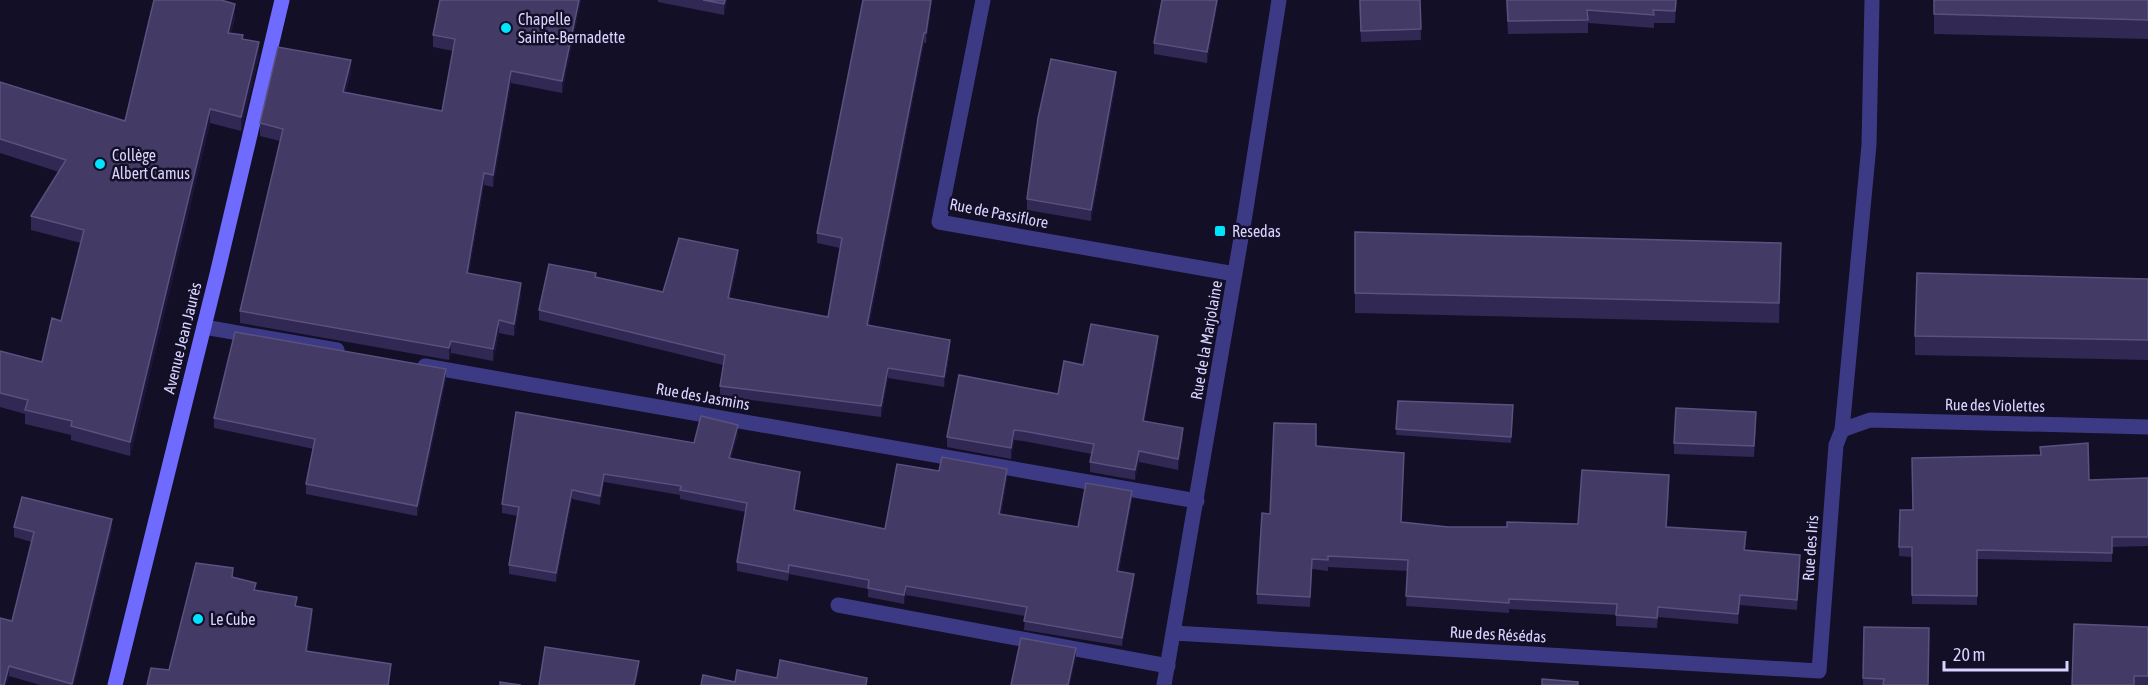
<svg xmlns="http://www.w3.org/2000/svg" width="2148" height="685" font-family="'Asap Condensed',sans-serif">
<rect width="100%" height="100%" fill="#130f26"/>
<g fill="none" stroke-linecap="round" stroke-linejoin="round">
<!-- lane -->
<path stroke="#3d3a85" stroke-width="15" d="M838 605 1168 666"/>
<!-- street -->
<path stroke="#3d3a85" stroke-width="15" d="M983 0 939 222 1235 274
M204 327 337 350
M425 366 1197 501
M1842 430 1870 420 2148 427
M1174 633 1819 671 1836 445 1842 430 1869 145 1872 0
M1164 685 1245 215 1279 0"/>
<!-- secondary -->
<path stroke="#6f6bff" stroke-width="15" d="M115 685 217 274 282 0"/>
</g>
<!-- wall -->
<path fill="#312854" d="M440 0H581L562 93 511 83 493 187 484 185 469 273 521 295 514 336 499 333 493 361 451 353 449 360 240 323V311L280 141 260 136V123L351 73 346 92 442 111 453 51 433 47V35Z
M658 0H727L724 15 658 2Z
M932 0 926 43H924L869 326 950 350 944 387 888 378 881 417 720 396V386L723 365 539 320V310L596 277 663 292 738 261 730 298 828 317 840 248 817 243V233Z
M1218 0 1207 63 1154 54V43Z
M1359 0H1420L1421 40 1361 42Z
M1506 0H1677L1675 23H1654V28L1588 23V33L1508 34Z
M2148 0V39L1934 34V14Z
M235 18 231 33 243 39 259 56 241 131 210 123 130 456 71 440V435L25 424V414L0 407V351L42 362 61 321 81 243 31 230V216L59 172 0 153V82L125 121Z
M1116 83 1091 221 1027 210V199Z
M1355 232 1781 262 1779 323 1355 313Z
M2148 279V360L1915 355V336Z
M1158 347 1144 421 1183 439 1178 470 1139 462 1135 480 1090 472V462L1092 454 1023 441 1014 440 1011 459 947 447V437L1058 394 1083 365Z
M446 379 417 516 306 494V484L314 449 214 428V418Z
M1398 401 1513 405 1511 443 1396 435Z
M1756 423 1754 457 1674 454V443Z
M738 434 731 458 800 480 795 510 885 529 939 471 1007 478 1001 515 1078 527 1132 499 1119 571 1134 583 1122 646 1024 630 1025 616 906 595 904 604 868 597V589L789 574 788 581 737 571V562L746 512 680 499V495L604 482 600 505 572 499 556 582 509 574V565L518 516 502 513V504L694 443Z
M1316 446 1404 464 1401 522 1448 527H1507L1578 524 1669 485 1667 527 1746 543 1745 550 1800 566 1797 610 1740 605 1738 624 1658 617 1657 628 1616 626V615L1509 609V613L1406 606 1408 571 1328 567V571L1312 569 1310 607 1257 604V594L1270 514Z
M2148 478V546L2112 547V562L1977 559V605L1912 604V557L1899 556V547L1913 510 2089 480Z
M14 527 112 529 74 685H40L9 676 6 685H0L32 542 14 537Z
M1864 627 1928 685H1863Z
M2148 627V685H2072Z"/>
<!-- shaded-wall -->
<path fill="#1d163a" d="M579 0H581L562 93V81Z
M725 0H727L724 15V4Z
M931 0H932L926 43V33Z
M1217 0H1218V3L1207 63V52Z
M1676 0H1677L1675 23V11Z
M235 4V18L228 47V33Z
M924 33V43L867 336V325Z
M259 42V56L241 131V117Z
M351 60V73L343 104V92Z
M511 71V83L493 187V175Z
M1116 72V83L1091 221V210Z
M210 109V123L130 456V442Z
M484 173V185L467 285V273Z
M1781 243V262L1779 323V303Z
M738 250V261L728 308V298Z
M521 283V295L514 336V324Z
M499 320V333L493 361V349Z
M1158 336V347L1143 431V421Z
M950 340V350L944 387V377Z
M451 341V353L449 360V348Z
M888 368V378L881 417V406Z
M446 369V379L417 516V506Z
M1756 412V423L1754 457V446Z
M738 425V434L729 467V458Z
M1183 428V439L1178 470V459Z
M1014 430V440L1011 459V448Z
M1139 451V462L1135 480V470Z
M1007 469V478L999 523V514Z
M800 472V480L794 518V510Z
M604 474V482L600 505V496Z
M572 490V499L556 582V573Z
M1132 491V499L1117 580V571Z
M112 519V529L74 685H72Z
M1800 555V566L1797 610V600Z
M1312 559V569L1310 607V597Z
M1134 574V583L1122 646V638Z
M906 586V595L904 604V595Z
M1740 595V605L1738 624V614Z
M312 609V621L306 664V651Z
M1076 648V659L1070 685H1068Z
M639 661V671L636 685H634Z
M391 664 390 685H388Z
M9 666V676L6 685H4Z"/>
<!-- building -->
<path fill="#433a66" stroke="#5a527e" stroke-width="1.5" d="M154 0H221L235 4 228 33 243 35 242 39 259 42 241 117 210 109 130 442 71 426 72 421 25 410 28 400 0 393V351L42 362 52 318 61 321 84 230 31 216 66 160 0 139V82L125 121Z
M440 0H579L562 81 511 71 493 175 484 173 467 273 521 283 514 324 499 320 493 349 451 341 449 348 240 311 283 129 260 123 278 47 351 60 343 92 442 111 455 39 433 35Z
M703 0H725L724 4Z
M863 0H931L926 33H924L867 325 950 340 944 377 888 368 881 406 720 386 725 355 539 310 549 264 596 273 595 277 663 292 679 238 738 250 728 298 828 317 842 238 817 233Z
M1162 0H1217L1207 52 1154 43Z
M1360 0H1420L1421 29 1361 31Z
M1507 0H1676L1675 11 1653 10 1654 15 1587 10 1588 20 1508 21Z
M1934 0H2148V20L1934 14Z
M1051 59 1116 72 1091 210 1027 199 1038 118Z
M1355 232 1781 243 1779 303 1355 293Z
M1917 273 2148 279V340L1915 336Z
M1091 324 1158 336 1143 421 1183 428 1178 459 1139 451 1135 470 1090 462 1094 444 1023 431 1014 430 1011 448 947 437 959 375 1058 394 1064 361 1083 365Z
M235 332 446 369 417 506 306 484 315 439 214 418Z
M1398 401 1513 405 1511 437 1396 429Z
M1676 408 1756 412 1754 446 1674 443Z
M516 412 694 443 701 416 738 425 729 458 800 472 794 510 885 529 897 464 939 471 942 457 1007 469 999 514 1078 527 1086 483 1132 491 1117 571 1134 574 1122 638 1024 621 1027 607 906 586 904 595 868 588 869 580 789 565 788 572 737 562 747 503 680 490 681 486 604 474 600 496 572 490 556 573 509 565 519 507 502 504Z
M1274 423 1316 424V446L1404 453 1401 522 1448 527H1507V522L1578 524 1582 470 1669 475 1666 527 1746 532 1744 550 1800 555 1797 600 1740 595 1738 614 1658 607 1657 618 1616 615 1617 604 1509 599V603L1406 596 1408 560 1328 556V560L1312 559 1310 597 1257 594 1262 513 1270 514Z
M2088 443 2089 480 2148 478V537H2112V553L1977 550V596L1912 595V547H1899L1900 510H1913L1912 458 2041 455 2040 447Z
M22 497 112 519 72 684 9 666 4 685H0V618L12 621 34 532 14 527Z
M196 563 233 568 232 577 256 583 254 590 297 597 295 606 312 609 306 651 391 664 388 685H147L151 668 169 670Z
M2074 624 2148 627V676H2134V685H2072Z
M1864 627 1929 628 1928 685H1883L1884 679 1863 678Z
M1021 638 1076 648 1068 685H1011Z
M545 647 639 661 634 685H539Z
M780 660 867 678 866 685H701L703 675 735 682 737 670 777 678Z
M1542 679 1578 682V685H1542Z
M500 682 521 685H500Z"/>
<!-- markers -->
<g fill="#00e5ff" stroke="#130f26" stroke-width="2">
<circle cx="506" cy="28" r="6"/>
<circle cx="100" cy="164" r="6"/>
<rect x="1214" y="225" width="12" height="12" rx="3"/>
<circle cx="198" cy="619" r="6"/>
</g>
<g text-anchor="middle" dominant-baseline="central" stroke-width="5" stroke-linejoin="round" paint-order="stroke">
<!-- poi labels -->
<g font-size="16" fill="#d9d4ff" stroke="#130f26" text-anchor="start">
<text x="518" y="19">Chapelle<tspan x="518" dy="18">Sainte-Bernadette</tspan></text>
<text x="112" y="155">Collège<tspan x="112" dy="18">Albert Camus</tspan></text>
<text x="1232" y="231">Resedas</text>
<text x="210" y="619">Le Cube</text>
</g>
<!-- street labels -->
<g font-size="16" fill="#d9d4ff" stroke="#130f26">
<text transform="translate(999 213) rotate(11)">Rue de Passiflore</text>
<text transform="translate(182 338) rotate(-76)">Avenue Jean Jaurès</text>
<text transform="translate(1206 340) rotate(-80)">Rue de la Marjolaine</text>
<text transform="translate(703 396) rotate(10)">Rue des Jasmins</text>
<text transform="translate(1995 405) rotate(1)">Rue des Violettes</text>
<text transform="translate(1810 548) rotate(-86)">Rue des Iris</text>
<text transform="translate(1498 634) rotate(3)">Rue des Résédas</text>
</g>
</g>
<!-- scale -->
<path d="M1944 661v9h123v-9" fill="none" stroke="#d9d4ff" stroke-width="3"/>
<text x="1953" y="661" font-size="18" fill="#d9d4ff" stroke="#130f26" stroke-width="4.5" paint-order="stroke">20 m</text>
</svg>
